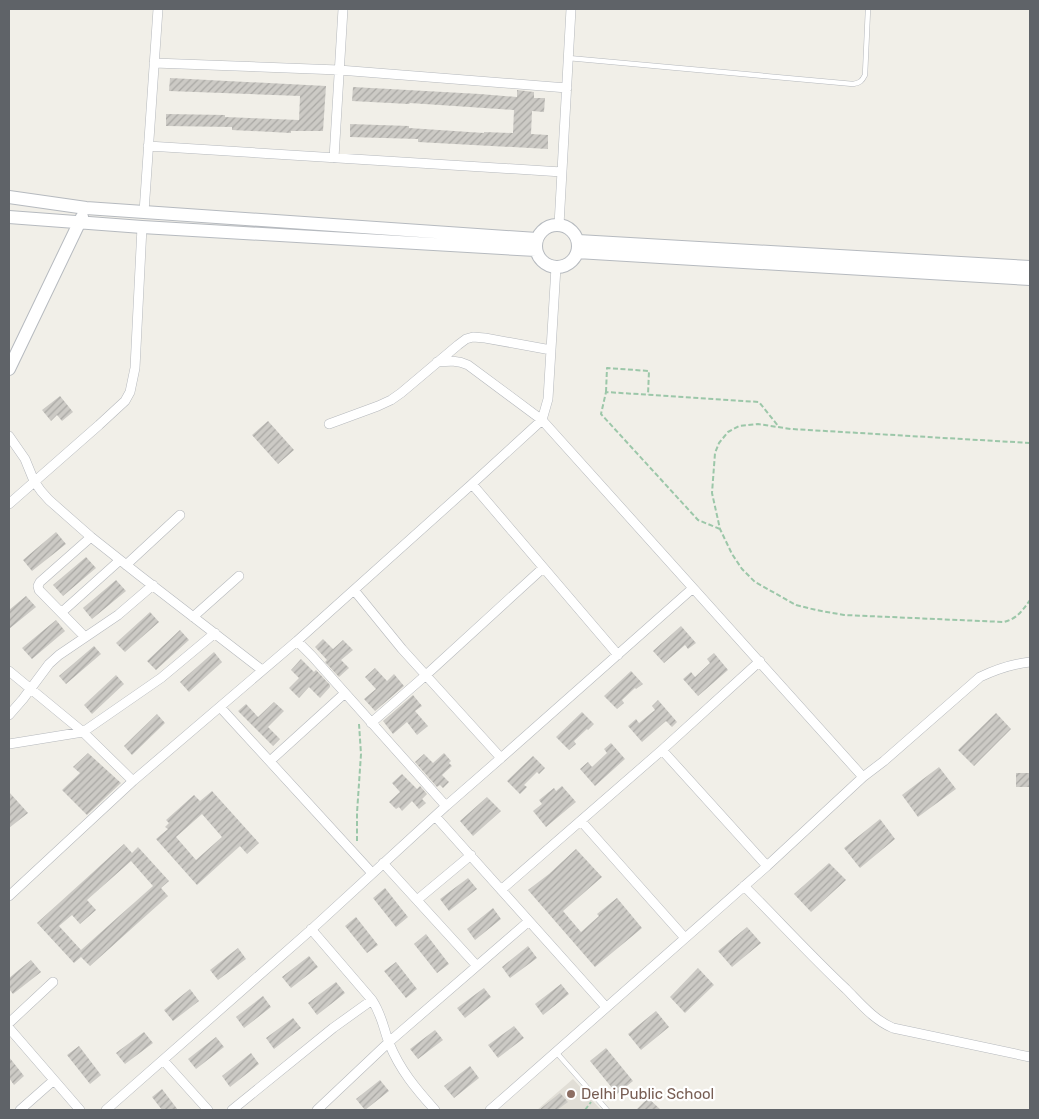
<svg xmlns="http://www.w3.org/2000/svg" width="1039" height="1119" font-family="Rubik,sans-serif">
<defs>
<pattern id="building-hatch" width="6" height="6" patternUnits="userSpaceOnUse" patternTransform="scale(1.25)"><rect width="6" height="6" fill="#cccac5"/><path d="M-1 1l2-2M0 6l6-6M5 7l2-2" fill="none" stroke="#a9a8a4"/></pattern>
</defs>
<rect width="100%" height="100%" fill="#f1efe8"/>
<!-- education -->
<path fill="#e1ded6" d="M573 1079 601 1110H537Z"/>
<!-- building -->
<path fill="url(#building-hatch)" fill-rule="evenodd" d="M170 78 326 86 323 131H291V133L232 130V127L166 126V114L225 115V117L299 120 300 96 169 91Z
M353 87 480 94 517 97V90L534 92V98H545L544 112 532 111 531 134 548 135V149L418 142V139L350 137V124L409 126V128L484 133V132L513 133 514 110 410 103 409 104 352 101Z
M60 396 73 412 62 421 57 415 51 421 42 410Z
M268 421 294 450 278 464 252 435Z
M56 532 66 544 32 571 23 560Z
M86 557 96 568 63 596 53 585Z
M116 580 126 591 92 619 83 608Z
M26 596 36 607 9 629V610Z
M150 612 159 622 125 652 116 643Z
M56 620 65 631 32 659 22 648Z
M681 626 696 643 688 649 685 645 664 663 653 651Z
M180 630 189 640 156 670 147 661Z
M323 639 333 649 343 640 353 650 341 660 349 668 339 677 325 662 327 660 315 647Z
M94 646 101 654 66 684 59 676Z
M214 652 222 662 189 692 180 682Z
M714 653 728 670 698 696 683 679 691 672 695 677 710 663 707 659Z
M301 659 314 672 316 670 330 685V687L320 698 309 687 299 698 289 688 299 678 291 670Z
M375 668 387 681 394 674 404 686 375 711 364 699 376 689 365 677Z
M631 671 643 684 636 689 635 688 622 700 624 703 617 709 604 696Z
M116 675 124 684 92 714 84 705Z
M413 695 422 706 415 711 428 726 417 735 407 722 393 734 383 721Z
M658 700 677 722 672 727 666 721 642 742 628 726 636 719 639 723 655 710 652 706Z
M274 702 284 711 268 727 280 739 273 746 238 711 246 704 258 717Z
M582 712 594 724 588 730 587 729 574 741 576 744 569 750 556 737Z
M996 713 1011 729 974 766 958 750Z
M157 714 165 723 132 755 124 746Z
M611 743 625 759 595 786 580 769 588 762 592 767 607 753 604 749Z
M88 753 121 783 87 815 62 790 80 773 73 767Z
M444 753 451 761 449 763 452 766 442 775 449 782 443 788 440 785 437 787 415 762 424 754 433 763Z
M533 756 545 768 539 774 537 772 524 785 527 787 520 794 507 781Z
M939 767 956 789 918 817 902 795Z
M1016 773H1030V787H1016Z
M402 774 417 789 420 786 427 794 422 799 426 803 419 809 412 801 402 811 399 807 396 809 389 802 400 792 392 783Z
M562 786 576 802 546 827 533 811 542 804 539 800 554 788 556 791Z
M212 791 259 843 247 854 240 846 197 885 156 839 168 829 165 827 169 823 166 820 194 795 200 801ZM202 814 222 837 196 860 176 837Z
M9 792 28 813 9 828Z
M487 797 501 811 473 836 460 821Z
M880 819 895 839 860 868 844 848Z
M124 844 132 853 138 847 169 881 161 888 168 896 90 966 81 957 74 963 37 923ZM131 861 153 886 81 950 59 926 72 915 80 924 96 910 87 900Z
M576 849 602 877 563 911 581 932 599 916 597 914 617 898 642 928 595 967 528 890 549 874Z
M829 863 846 880 811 912 794 894Z
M468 878 477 889 449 911 440 899Z
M385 888 408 917 396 927 373 898Z
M493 908 501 919 475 940 467 929Z
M356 917 378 945 367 953 345 926Z
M747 927 761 943 732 967 718 951Z
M426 934 449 964 437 973 414 944Z
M528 946 537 958 510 978 502 967Z
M238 948 246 959 218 980 210 970Z
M309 956 318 967 291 988 282 977Z
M31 960 41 972 13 994 9 989V978Z
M396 962 417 989 406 998 384 971Z
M698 968 714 985 685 1013 670 997Z
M336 982 345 993 317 1015 308 1003Z
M561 984 569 994 543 1015 535 1004Z
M484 988 491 997 465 1018 457 1008Z
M190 989 199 1001 173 1021 164 1010Z
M263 996 271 1007 244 1028 236 1017Z
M656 1011 669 1027 641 1050 628 1034Z
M293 1018 301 1028 274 1049 266 1038Z
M514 1026 524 1038 498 1058 488 1045Z
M435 1030 443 1040 418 1059 410 1049Z
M144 1032 153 1043 125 1064 116 1053Z
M216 1037 224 1047 196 1069 188 1059Z
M79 1046 101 1075 90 1084 67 1055Z
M606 1048 633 1081 617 1094 590 1061Z
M251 1053 259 1064 230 1087 222 1076Z
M9 1057 24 1076 14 1085 9 1078Z
M470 1066 479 1078 454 1098 444 1086Z
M380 1080 389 1091 365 1110 356 1099Z
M162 1089 178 1110H162L152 1097Z
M560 1093 568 1102 557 1110H539Z
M648 1098 661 1110H636Z"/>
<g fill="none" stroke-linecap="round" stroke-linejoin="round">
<defs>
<path id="lane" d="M568 58 853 84C860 83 862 81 865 75L868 9
M556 1052 607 1110"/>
<path id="street" d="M154 63 339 70 567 88
M148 146 562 172
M334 158 343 9
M144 212 158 9
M559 225 571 9
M437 362C449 361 457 360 468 365L542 420 863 777
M329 424 378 406 391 400 401 393 458 345 466 339 473 337 485 338 551 350
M9 436 25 459 34 481 41 491 49 500 91 537 139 575 262 670
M472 484 618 655
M9 504 99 425 125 401 130 392 135 368 142 227
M126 565 180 515
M354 590 402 649 501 758 446 806
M62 612 120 560
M193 617 239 576
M85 637 39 590 38 586 40 582 91 537
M9 671 83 732 133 781
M220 707 372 873
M9 715 23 699 49 664 59 655 118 615 153 585
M371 723 426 675 543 568
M9 744 83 732 161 678 215 633
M662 750 767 866
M501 758 693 588
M270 761 345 693
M435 816 606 1007
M581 821 685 938
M383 863 477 966
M744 886C778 920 811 956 846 989 860 1003 874 1020 893 1028L1030 1057
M501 890 662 750 760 661
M9 896 133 781 297 641 472 484 542 420 548 399 556 267
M417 900 471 855
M311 929 372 1000
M9 1023 53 982
M9 1028 80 1110
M163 1060 208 1110
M20 1110 54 1080
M106 1110 313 928 446 806 312 656 297 641
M232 1110 333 1028 372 1000C382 1015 383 1027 389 1043 400 1070 416 1089 435 1110
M317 1110 389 1042 529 921
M490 1110 767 866 863 777 884 761 980 677C997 669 1012 664 1030 662"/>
<path id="secondary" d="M9 197 86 208 537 239
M9 217 142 227 536 250
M536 246a21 21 0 1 1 42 0a21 21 0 1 1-42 0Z
M578 241 1030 267
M577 252 1030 279
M9 369 82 217"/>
</defs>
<!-- lane casing -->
<use href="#lane" stroke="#b5b8bc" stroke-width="5.5"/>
<!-- street casing -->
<use href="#street" stroke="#b5b8bc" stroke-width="10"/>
<!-- secondary casing -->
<use href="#secondary" stroke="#b6babf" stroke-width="14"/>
<!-- path -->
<path stroke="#9cc7a9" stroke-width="2" stroke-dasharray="5 2.5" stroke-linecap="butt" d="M606 392 607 368 649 371 648 395
M1030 443 791 429 758 424 739 426 728 432 719 443 715 453 712 493 720 529 732 554 742 569 755 582 796 605 816 610 844 615 1004 622C1018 618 1022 611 1030 600
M720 529 698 520 601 414 606 392 759 402 779 427
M357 841V813L361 754 359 724
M585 1110 591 1102"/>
<!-- lane -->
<use href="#lane" stroke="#fff" stroke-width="4.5"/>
<!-- street -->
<use href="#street" stroke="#fff" stroke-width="9"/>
<!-- secondary -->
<use href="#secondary" stroke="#fff" stroke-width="12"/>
</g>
<!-- markers -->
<circle fill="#8d6e63" stroke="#fff" stroke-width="2" cx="571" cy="1094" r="5"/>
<g text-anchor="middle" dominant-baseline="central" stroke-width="4.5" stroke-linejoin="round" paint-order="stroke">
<!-- education labels -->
<g font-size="15" fill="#785e54" stroke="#fff" text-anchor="start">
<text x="581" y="1094">Delhi Public School</text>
</g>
</g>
<!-- border -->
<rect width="1039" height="1119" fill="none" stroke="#5f6368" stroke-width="20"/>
</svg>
